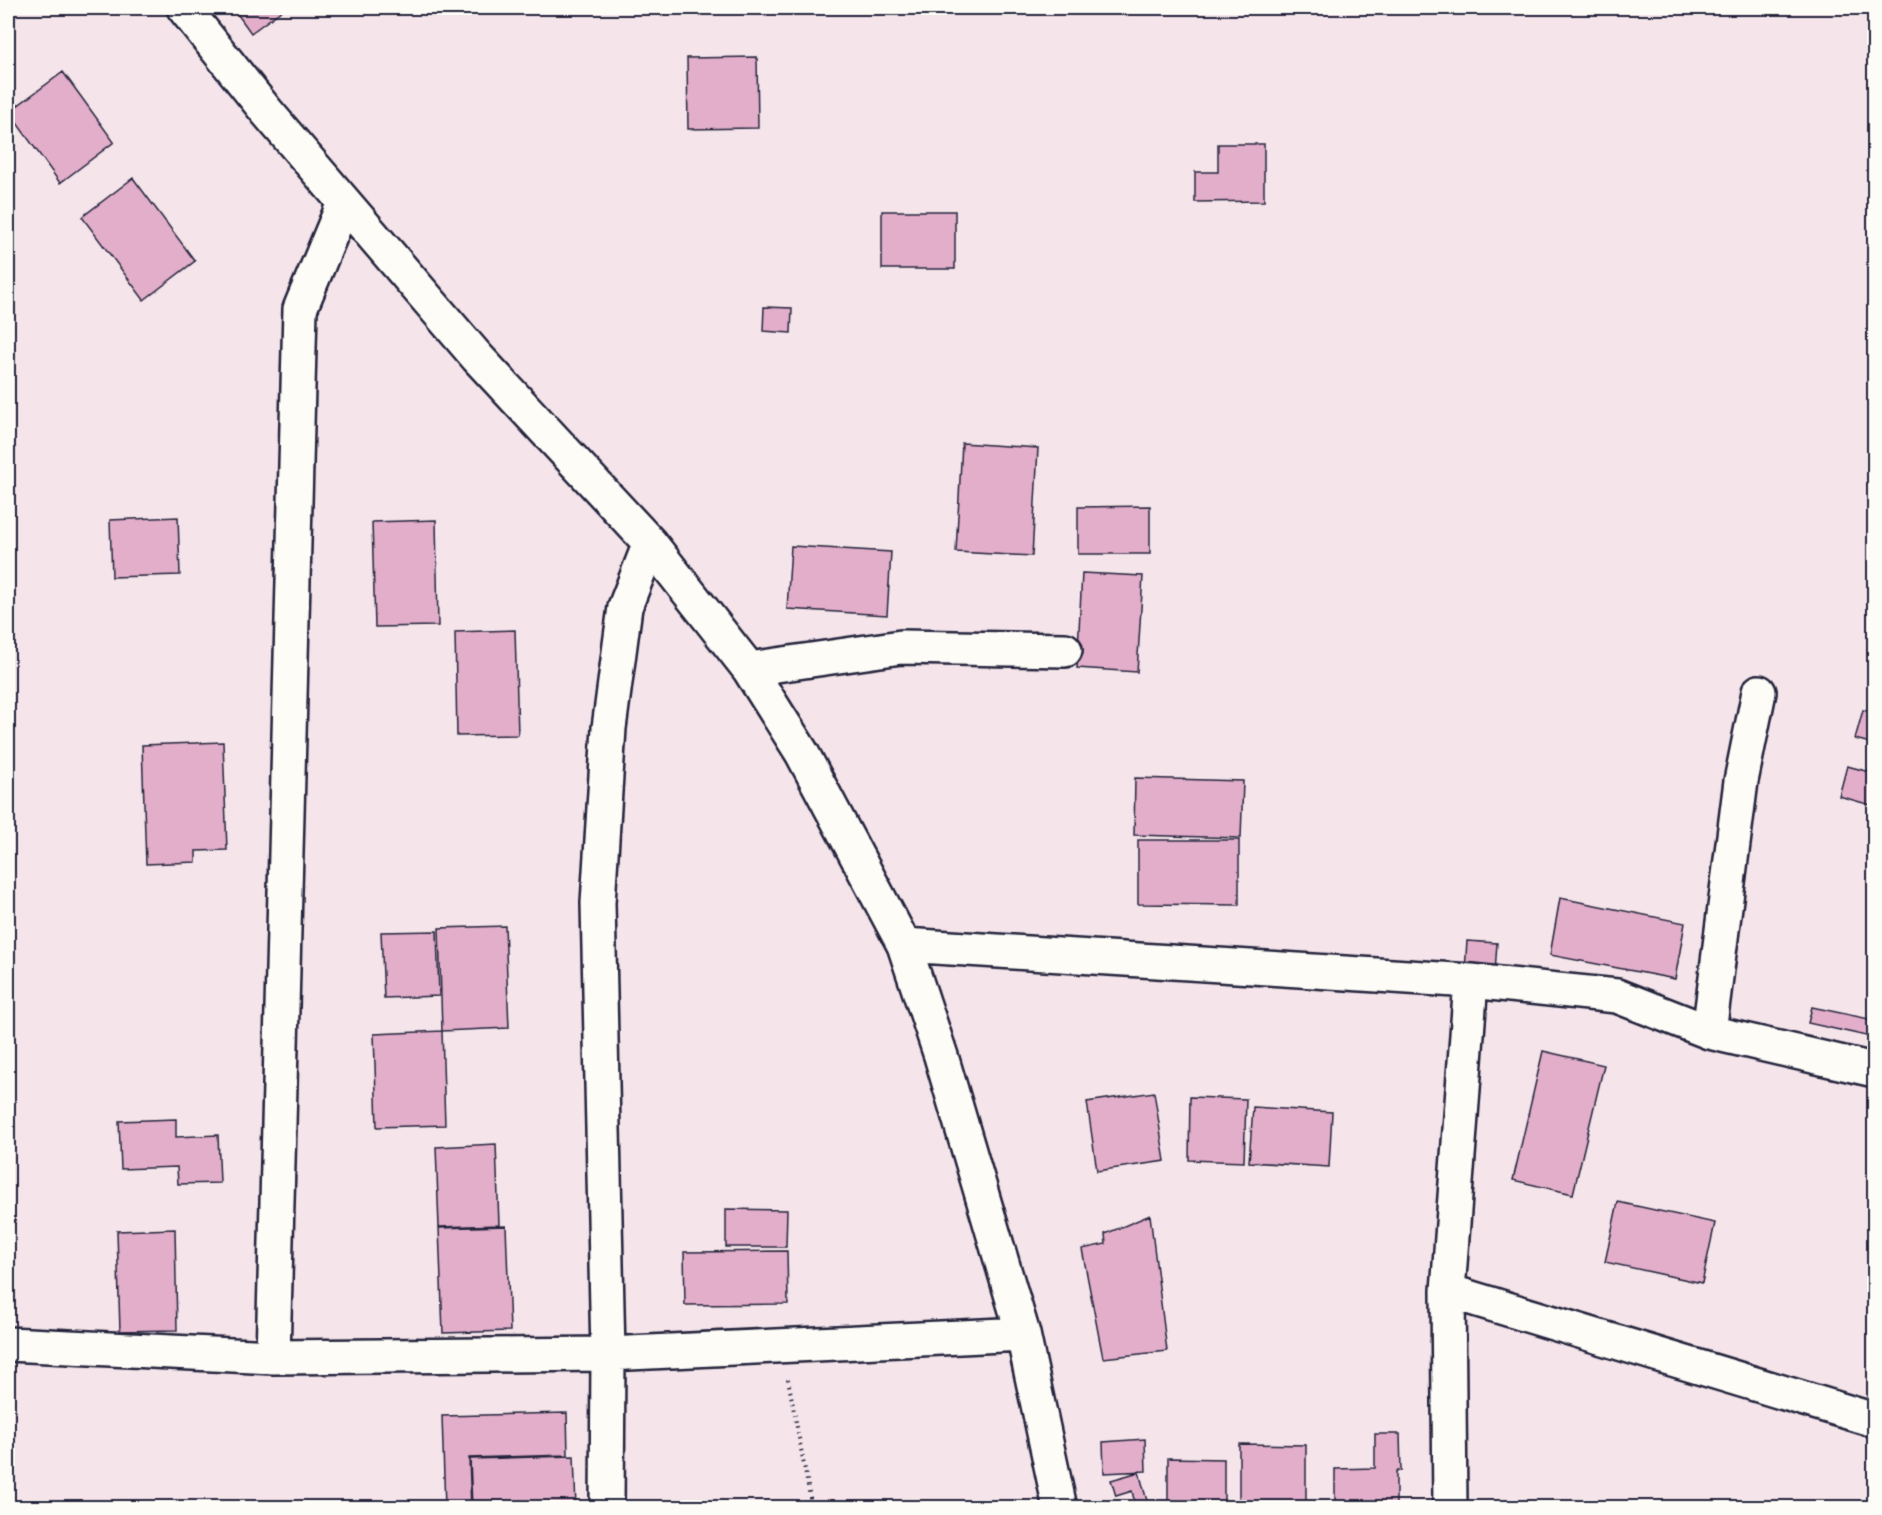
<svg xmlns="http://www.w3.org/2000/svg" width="1882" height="1515" font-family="'Patrick Hand',sans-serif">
<rect width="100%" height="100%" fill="#f5e5ea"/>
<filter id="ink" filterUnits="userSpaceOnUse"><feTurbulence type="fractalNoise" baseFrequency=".0167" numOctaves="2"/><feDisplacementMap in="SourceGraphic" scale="12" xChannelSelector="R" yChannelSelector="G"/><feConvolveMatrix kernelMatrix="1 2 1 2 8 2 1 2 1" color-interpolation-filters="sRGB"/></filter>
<g filter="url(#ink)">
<!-- building -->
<path fill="#e2aeca" stroke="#22223b" stroke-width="1.5" d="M233 8H285L251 33Z
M757 57 758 128 688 129 687 58Z
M63 72 114 142 60 183 9 112Z
M1218 144H1264V201L1195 202V172H1218Z
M133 178 195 261 144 300 82 217Z
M882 211H955V269H882Z
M764 307 792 308 791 333 763 331Z
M962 443 1038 448 1032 556 956 552Z
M1150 506V554H1078V507Z
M178 517 180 575 112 577 110 520Z
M436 520 438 626 375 627 372 522Z
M791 546 891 552 887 615 787 609Z
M1082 573 1143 576 1137 672 1077 668Z
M515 630 518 735 457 736 455 632Z
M1863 710 1874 713V744L1855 739Z
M223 742 227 850 196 851V862L146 864 142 745Z
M1874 758V806L1839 796 1847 766 1870 772Z
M1135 778 1243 781 1241 838 1134 835Z
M1138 840H1239V905L1138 904Z
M1560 898 1685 923 1675 979 1550 955Z
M505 926 509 1028 442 1031 439 928Z
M437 931 439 996 384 998 381 932Z
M1467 941 1497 943 1495 972 1465 970Z
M1812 1007 1874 1020 1871 1037 1808 1023Z
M442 1031 445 1125 377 1127 374 1034Z
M1543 1051 1604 1065 1573 1194 1513 1180Z
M1154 1092 1165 1161 1097 1171 1087 1102Z
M1190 1097 1246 1099 1244 1162 1189 1160Z
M1253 1107 1332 1112 1329 1167 1249 1162Z
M176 1119V1137L218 1135 220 1183 178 1184 177 1167 121 1169 119 1121Z
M496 1144 499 1225 439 1227 436 1147Z
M1618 1202 1715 1223 1702 1283 1605 1262Z
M726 1209 787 1210 786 1247H726Z
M1150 1215 1167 1351 1103 1358 1082 1249 1106 1244 1105 1234Z
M506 1226 510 1331 443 1333 439 1228Z
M175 1229 177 1330 120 1331 117 1231Z
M787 1251 788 1304 685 1305 684 1252Z
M567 1413 568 1455 469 1458 471 1508H445L442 1416Z
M1375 1434H1400L1401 1471H1396V1508H1335V1469L1375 1468Z
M1145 1439 1146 1471 1104 1473 1103 1442Z
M1239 1444 1306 1445V1508H1239Z
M574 1456 576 1508H472L470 1459Z
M1168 1458 1224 1459V1508H1168Z
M1139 1472 1149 1508H1136L1132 1491 1116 1496 1111 1480Z"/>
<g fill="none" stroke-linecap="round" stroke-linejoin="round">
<defs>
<path id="minor" d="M184 8 267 112 477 357 650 543 749 669 802 753 904 945 941 1056 1023 1334 1060 1508
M749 669 901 647 1065 650
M904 945 1471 981 1617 996 1709 1032 1874 1070
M1709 1032 1741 781 1759 692
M1448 1291 1874 1420
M8 1344 273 1357 608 1354 1023 1334
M273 1357 300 309 344 203
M607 1508 608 1354 598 903 609 728 625 607 650 543
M1450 1508 1448 1291 1471 981"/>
</defs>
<!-- minor casing -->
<use href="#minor" stroke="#22223b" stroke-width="38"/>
<!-- path -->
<path stroke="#22223b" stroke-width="4" stroke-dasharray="1.5 4.5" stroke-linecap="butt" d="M788 1379 812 1508"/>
<!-- minor -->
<use href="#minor" stroke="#fdfcf7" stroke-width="33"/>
</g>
</g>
<!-- margin -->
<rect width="1882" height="1515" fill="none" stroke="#fdfcf7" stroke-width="30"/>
<rect x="15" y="15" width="1852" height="1485" fill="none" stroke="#22223b" stroke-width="2" filter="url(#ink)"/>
</svg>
